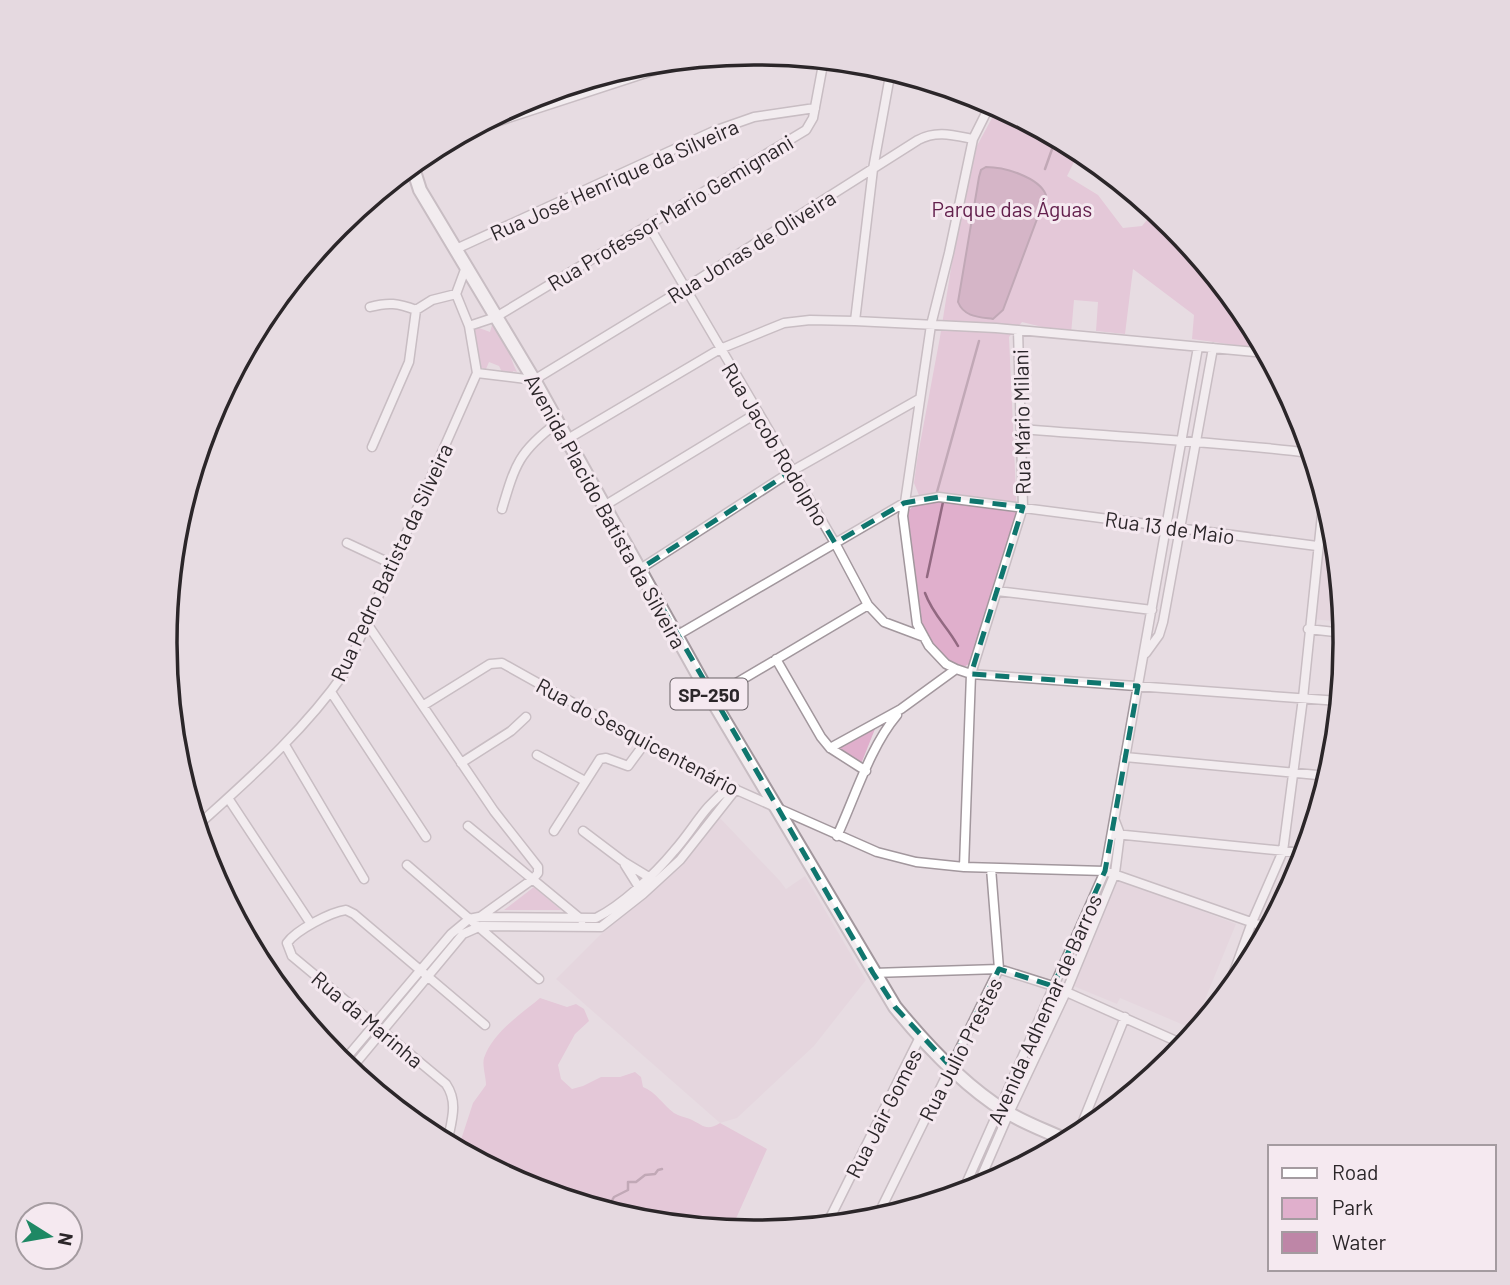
<svg xmlns="http://www.w3.org/2000/svg" width="1510" height="1285" font-family="Barlow,sans-serif">
<rect width="100%" height="100%" fill="#e7dce2"/>
<!-- built -->
<path fill="#e2cfda" d="M1319 550 1336 553 1343 622 1311 619Z
M720 818 780 881 786 889 805 876 866 980 814 1046 737 1118 720 1123 556 979 600 935 684 863Z
M1121 880 1236 924 1193 1029 1120 998 1117 1004 1071 985 1115 883Z"/>
<!-- green -->
<path fill="#e0afcc" d="M998 107 1080 150 1067 176 1098 195 1123 228 1142 226 1154 211 1172 226 1246 315 1264 349 1192 339 1194 315 1133 269 1125 334 1096 331 1098 302 1074 300 1071 334 1022 322 1009 337 1017 516 971 660 969 664 962 668 945 658 917 624 904 514 921 500 914 483 917 460 940 337 965 181 972 155Z
M492 325C508 338 508 355 517 372L513 371V374H503L499 366 489 362 486 369 478 367 474 326 490 332Z
M875 729 861 764 835 749Z
M534 887 561 910H504Z
M540 998 567 1007 576 1004 584 1009 589 1021 575 1034 558 1065 561 1079 572 1089 583 1086 601 1077H620L635 1072 641 1077 643 1087C656 1092 663 1105 674 1113 679 1116 685 1117 690 1119 703 1125 706 1132 720 1123L767 1149 734 1223 755 1232 639 1221 529 1187 458 1149 473 1103 486 1085C486 1077 482 1065 484 1058 493 1032 520 1015 540 998Z"/>
<!-- water -->
<path fill="#be86a7" stroke="#926981" stroke-width="2" d="M986 167C1004 167 1039 177 1046 195L1003 310 993 319C979 317 964 317 958 302L979 177 981 170Z"/>
<g fill="none" stroke-linecap="round" stroke-linejoin="round">
<!-- stream -->
<path stroke="#926981" stroke-width="2.5" d="M1045 169 1056 138
M937 492 979 341
M927 577 943 502
M925 593C933 615 947 626 958 646
M606 1211 614 1197 628 1190V1182H636L645 1175 655 1174 658 1170 662 1169"/>
<defs>
<path id="street" d="M462 133 689 59
M649 226 835 543 868 605 884 622 924 637
M456 249 714 131 754 117 815 108
M456 294 469 326 477 373
M370 307C388 302 398 303 416 310L432 300 456 294 466 267
M855 321 873 169 891 70
M469 326 496 317 806 130 813 118 824 59
M477 373 534 380 685 288 918 140C936 130 953 135 973 139
M1022 429C1118 437 1215 441 1311 453
M566 440 720 349 784 323 810 320 855 321 996 328 1266 353
M372 447 409 362 416 310
M604 506 757 413
M502 509C515 465 519 451 557 423
M347 543 392 564
M640 569 792 471 919 399
M997 591 1152 610
M366 622 494 811 538 867V873L533 879 480 917
M1308 629 1344 633
M676 636 904 503 939 497 1317 546
M1146 653 1159 635 1163 622 1213 348
M776 659 821 737 830 748 866 771
M956 669 946 664 929 646 917 624 903 516 931 325 949 253 973 139 991 103
M331 692 426 837
M711 698 868 605
M424 705 490 664 502 663 645 743 730 787 877 852 916 862 964 867 1105 871 1268 928
M285 745 364 879
M830 748 901 709 956 669 971 674 1339 701
M537 755 585 781
M1125 757 1328 776
M461 763 511 731 526 717
M228 798 311 924
M191 807 204 820
M197 826C250 778 304 731 345 672L477 373
M468 826 582 920
M554 831 600 759 606 758 628 766 645 743
M583 831 624 862 652 879
M1115 834 1305 853
M837 836C855 797 870 747 897 715
M407 865 539 979
M625 865 640 889
M964 867 971 674 1023 507 1018 330
M873 973 999 969 1053 986 1185 1045
M1226 994 1252 922 1283 851 1303 698 1324 495
M342 1063 451 934 469 919 479 917 596 918C622 905 655 874 674 851 696 826 702 808 730 787
M350 1070 463 934 481 926 601 927 643 894 680 860 736 789
M1077 1136 1125 1017
M447 1144C451 1122 459 1103 446 1084L292 956 287 943C296 930 331 912 346 910L354 914 485 1025
M976 1189 1009 1113 1066 992 1115 873 1120 834 1115 821
M962 1193 1105 871 1198 347
M876 1219 999 969 991 868
M826 1226 920 1037"/>
<path id="primary" d="M412 165 420 190 534 380 711 698 895 1007C926 1045 963 1085 1005 1111 1024 1123 1047 1131 1068 1141"/>
</defs>
<!-- street casing -->
<use href="#street" stroke="#a2979d" stroke-width="11"/>
<!-- primary casing -->
<use href="#primary" stroke="#a2979d" stroke-width="16"/>
<!-- street -->
<use href="#street" stroke="#fff" stroke-width="8"/>
<!-- primary -->
<use href="#primary" stroke="#fff" stroke-width="12"/>
</g>
<!-- marked area -->
<path d="M0 0H1510V1285H0ZM792 471 835 543 904 503 939 497 1023 507 971 674 1138 686 1105 871 1053 986 999 969 950 1066 895 1007 873 973 640 569Z" fill="#e7dce2" fill-opacity=".55" fill-rule="evenodd"/>
<path fill="none" stroke="#0f766e" stroke-width="5" stroke-dasharray="14 9" stroke-linejoin="round" d="M792 471 835 543 904 503 939 497 1023 507 971 674 1138 686 1105 871 1053 986 999 969 950 1066 895 1007 873 973 640 569Z"/>
<g text-anchor="middle" dominant-baseline="central" stroke-width="6" stroke-linejoin="round" paint-order="stroke">
<!-- shield labels -->
<rect fill="#f5e9f0" stroke="#686065" stroke-width="2" x="670.5" y="678.5" width="77" height="31" rx="5"/>
<g font-size="19" font-weight="bold" fill="#2b2629">
<text x="709" y="694">SP-250</text>
</g>
<!-- street labels -->
<g font-size="21" fill="#2b2629" stroke="#f5e9f0">
<text transform="translate(614 179) rotate(-24)">Rua José Henrique da Silveira</text>
<text transform="translate(670 212) rotate(-31)">Rua Professor Mario Gemignani</text>
<text transform="translate(751 246) rotate(-32)">Rua Jonas de Oliveira</text>
<text transform="translate(1021 422) rotate(-91)">Rua Mário Milani</text>
<text transform="translate(776 444) rotate(59)">Rua Jacob Rodolpho</text>
<text transform="translate(606 511) rotate(61)">Avenida Placido Batista da Silveira</text>
<text transform="translate(1170 527) rotate(8)">Rua 13 de Maio</text>
<text transform="translate(391 562) rotate(-65)">Rua Pedro Batista da Silveira</text>
<text transform="translate(638 736) rotate(28)">Rua do Sesquicentenário</text>
<text transform="translate(1044 1009) rotate(-66)">Avenida Adhemar de Barros</text>
<text transform="translate(368 1019) rotate(40)">Rua da Marinha</text>
<text transform="translate(960 1049) rotate(-63)">Rua Julio Prestes</text>
<text transform="translate(883 1113) rotate(-63)">Rua Jair Gomes</text>
</g>
<!-- park labels -->
<g font-size="21" fill="#63204d" stroke="#f5e9f0">
<text x="1012" y="208">Parque das Águas</text>
</g>
</g>
<!-- crop -->
<path d="M0 0H1510V1285H0ZM754 65H756A577 577 0 0 1 1333 642V643A577 577 0 0 1 756 1220H754A577 577 0 0 1 177 643V642A577 577 0 0 1 754 65Z" fill="#e5d9e0" fill-rule="evenodd"/>
<path fill="none" stroke="#2b2629" stroke-width="3.5" d="M754 65H756A577 577 0 0 1 1333 642V643A577 577 0 0 1 756 1220H754A577 577 0 0 1 177 643V642A577 577 0 0 1 754 65Z"/>
<!-- legend -->
<rect x="1268" y="1145" width="228" height="126" fill="#f5e9f0" stroke="#a49ba0" stroke-width="2"/>
<rect x="1282" y="1168" width="35" height="10" fill="#ffffff" stroke="#a49ba0" stroke-width="2"/>
<text x="1332" y="1180" font-size="21" fill="#2b2629">Road</text>
<rect x="1282" y="1198" width="35" height="21" fill="#e0afcc" stroke="#a49ba0" stroke-width="2"/>
<text x="1332" y="1215" font-size="21" fill="#2b2629">Park</text>
<rect x="1282" y="1232" width="35" height="21" fill="#be86a7" stroke="#a49ba0" stroke-width="2"/>
<text x="1332" y="1250" font-size="21" fill="#2b2629">Water</text>
<!-- north arrow -->
<g transform="translate(49 1236) rotate(101)"><circle r="33" fill="#f5e9f0" stroke="#a49ba0" stroke-width="2"/>
<path d="M0-5L12 26L0 18L-12 26Z" fill="#1e8864"/>
<text y="-10" font-size="19" font-weight="bold" text-anchor="middle" fill="#2b2629">N</text>
</g>
</svg>
